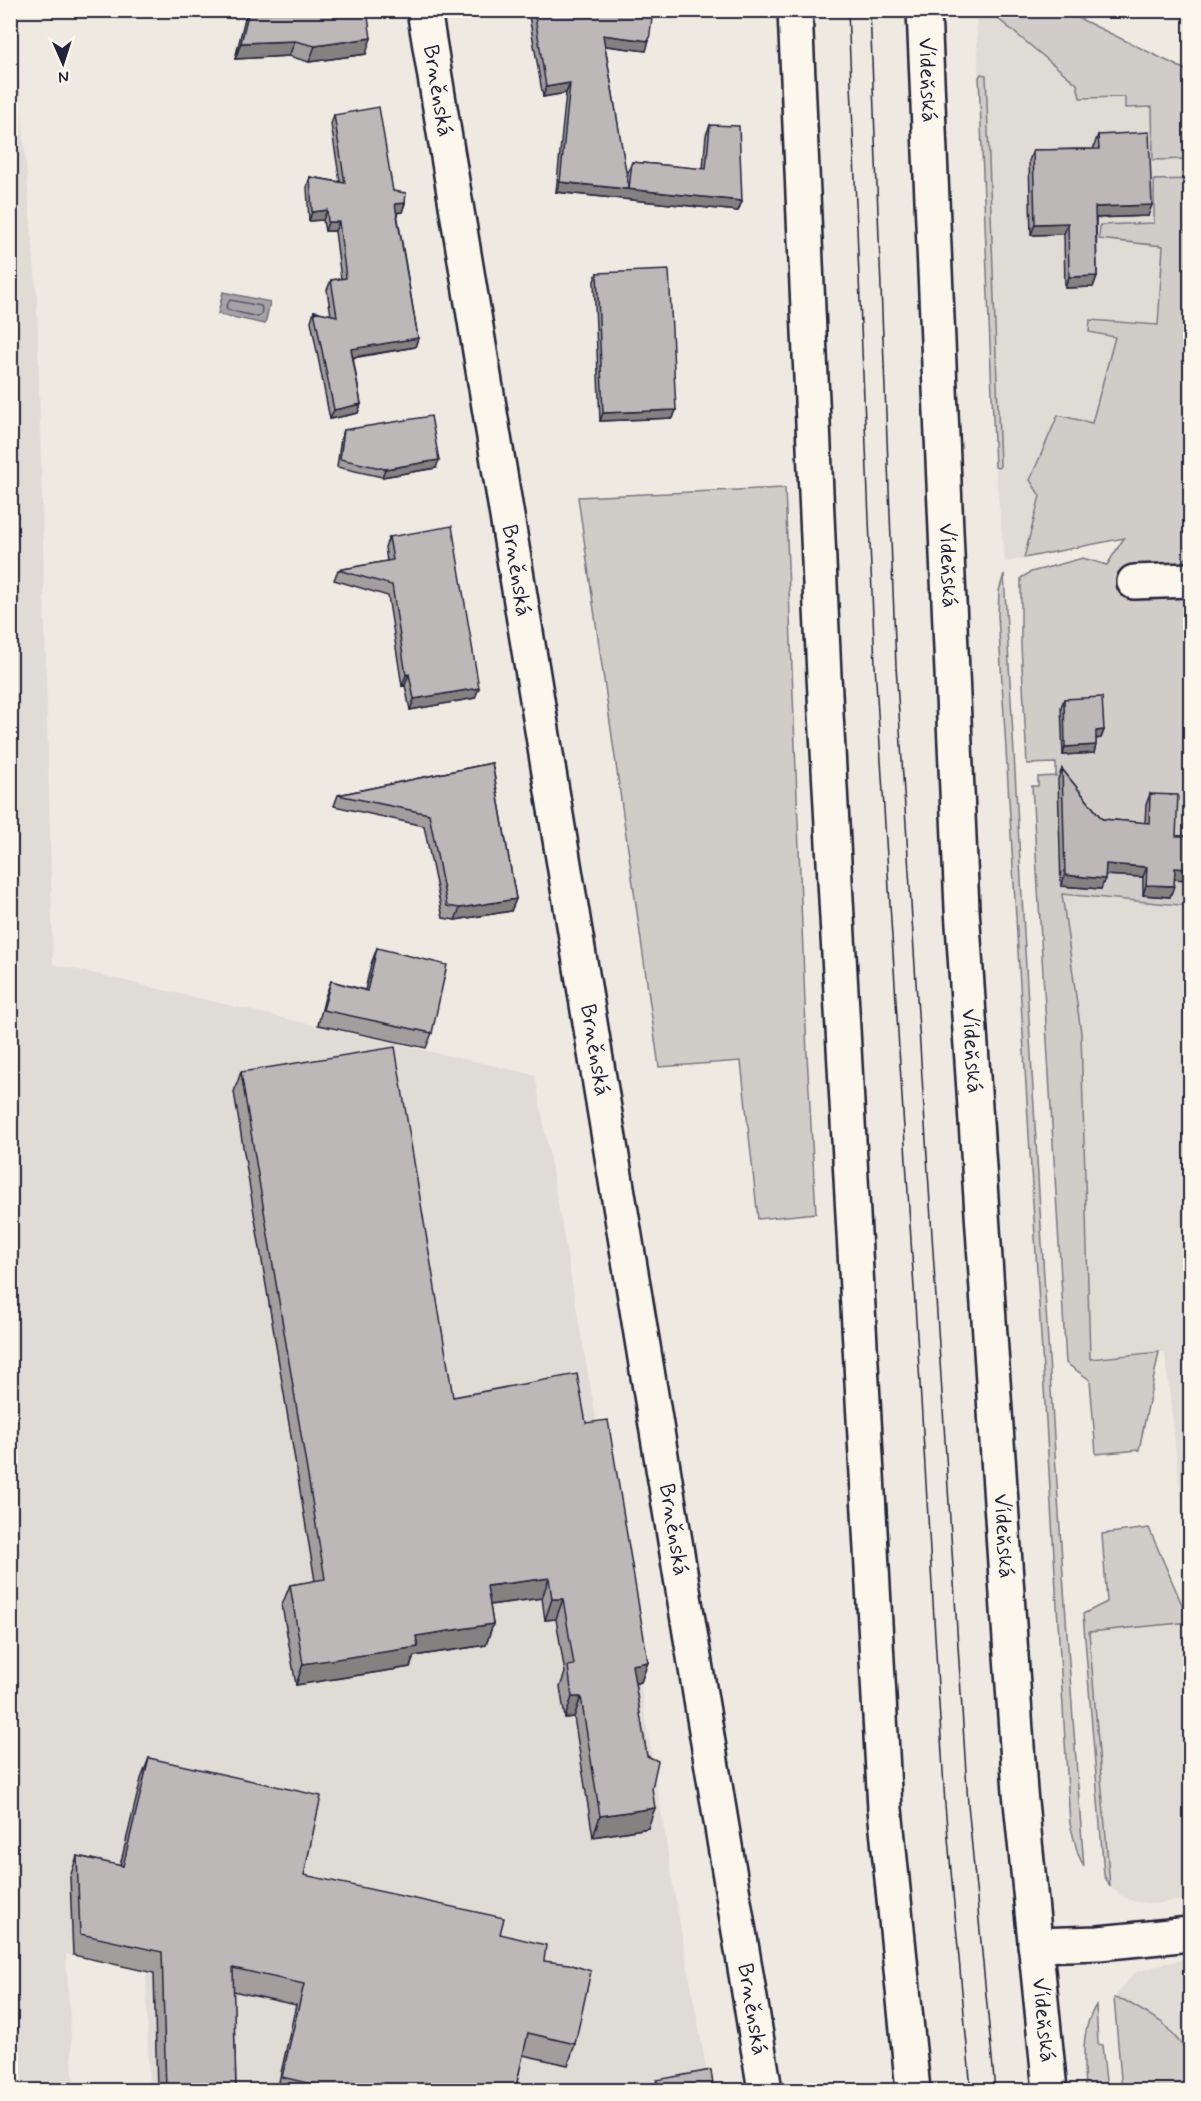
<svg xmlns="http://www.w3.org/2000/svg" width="1201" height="2101" font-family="Mynerve,sans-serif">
<rect width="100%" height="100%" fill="#eeeae2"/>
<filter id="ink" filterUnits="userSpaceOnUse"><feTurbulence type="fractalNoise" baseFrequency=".0167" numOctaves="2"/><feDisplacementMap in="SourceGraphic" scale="12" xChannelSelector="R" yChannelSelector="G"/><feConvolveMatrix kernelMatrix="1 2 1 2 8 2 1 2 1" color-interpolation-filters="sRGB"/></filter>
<g filter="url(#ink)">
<!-- built -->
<path fill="#dfdbd5" d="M13 10 37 298 53 964 317 1026 535 1075 600 1441 675 1896 710 2090H149L146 1972 66 1954 74 2090H11L10 11Z
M976 11H1064L1190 72V466L1125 538 1005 562 995 467Z
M1062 893 1190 906V1581L1165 1352 1090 1359 1081 1033Z
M1190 1622V1895L1180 1900 1156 1904 1135 1902 1120 1895 1110 1887 1089 1631Z
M1190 1958V2090H1122L1114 1998 1134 1973 1163 1964Z"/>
<!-- green -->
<path fill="#d0cdc9" stroke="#797882" stroke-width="1.5" d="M992 10 1064 11 1190 72V159L1153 160 1152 107 1125 108V97L1080 98 1077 84 991 13Z
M981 74 986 75 1000 466 998 468 995 467 979 77Z
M1190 179V555H1188L1179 570 1190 590V906L1062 894 1081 1033 1090 1359 1159 1352 1139 1450 1096 1454 1090 1380 1066 1363 1032 786H1038V777L1056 776V763L1027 764 1021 645V578L1031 572 1083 558 1107 565 1124 538 1024 558 1040 496 1030 480 1058 415 1092 423 1115 337 1089 332 1090 320 1158 325 1163 246 1099 239 1100 225 1154 223V180Z
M785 488 807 1055 816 1213 758 1219 741 1061 659 1067 578 497Z
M1004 574C1028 1005 1051 1437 1084 1867L1078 1854 1070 1824 998 615 999 591Z
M1149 1528 1187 1616H1190V1622L1089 1632 1110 1887 1104 1875 1083 1614 1107 1602 1102 1534Z
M1114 1998 1124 2000 1163 2023 1188 2052 1190 2057V2090H1122Z
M1096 2005 1098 2044 1102 2045 1107 2090H1085C1084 2062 1080 2030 1096 2005Z"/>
<!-- water -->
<path fill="#a6a3a7" stroke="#716f7c" stroke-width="1.5" d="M223 292 270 302 265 324 218 314Z"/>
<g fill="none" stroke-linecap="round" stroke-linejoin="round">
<!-- shore -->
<path stroke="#575666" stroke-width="1.5" d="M230 300 261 306 262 309 261 315 258 317 228 310 226 307Z"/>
<defs>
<path id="minor" d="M1134 582 1190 580
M1035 1945 1099 1943 1190 1934"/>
<g id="tertiary">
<path id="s1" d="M424 10 765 2090"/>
</g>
<g id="trunk">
<path d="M795 10 824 676 885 1809 913 2090"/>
<path id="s2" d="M924 10 962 909 1020 1792 1050 2090"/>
</g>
</defs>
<!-- minor casing -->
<use href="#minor" stroke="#22223b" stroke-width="38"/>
<!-- tertiary casing -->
<use href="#tertiary" stroke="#22223b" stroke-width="38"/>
<!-- trunk casing -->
<use href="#trunk" stroke="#22223b" stroke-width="38"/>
<!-- minor -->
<use href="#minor" stroke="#fbf7ec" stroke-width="33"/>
<!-- tertiary -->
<use href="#tertiary" stroke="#fbf7ec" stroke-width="33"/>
<!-- trunk -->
<use href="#trunk" stroke="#fbf7ec" stroke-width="33"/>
<!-- tram -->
<path stroke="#22223b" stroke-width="1.5" d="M848 10 875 665 922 1416 945 1805 971 2090
M870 10 896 666 968 1804 995 2090"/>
</g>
<!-- wall -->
<path fill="#a29e9e" stroke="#22223b" stroke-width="1.5" d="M247 10H367L366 54 309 62 289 56 235 59 245 18Z
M528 10H653L646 51 605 46 627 179 628 172 632 162 703 169 706 135 710 125 742 201 738 211 556 192 566 93 543 97Z
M334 115 393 191 405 203 402 212 397 213 418 338 415 347 353 358 361 404 358 413 330 419 311 321 314 311 331 315 327 290 331 280 341 279 335 231H325L323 220 309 221 307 186 310 177 340 182 331 124Z
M1098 135 1148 216 1096 218 1097 276 1093 287 1065 288 1064 234 1031 235 1029 161 1033 150 1094 149V146Z
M597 273 676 410 673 418 600 421 594 281Z
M344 430 436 468 382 477 337 467 341 438Z
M389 537 475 698 410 710 405 685 402 686 388 596 334 580 338 570 387 561 385 547Z
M1064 699 1104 730 1101 738 1096 739 1094 753 1063 755 1061 707Z
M492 763 516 899 511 911 455 920 443 918 424 826 334 806 338 795Z
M1062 769 1102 819 1145 823 1146 805 1150 794 1176 836H1191V880L1174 879 1170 897 1143 895V877L1105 875 1101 889 1061 886 1058 779Z
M377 948 432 1033 426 1048 318 1025 325 997 331 981 365 990 371 964Z
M241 1072 453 1397 586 1423 648 1662 641 1682 635 1684 652 1788 648 1828 593 1837 574 1717 565 1718 560 1687 565 1673 556 1619 545 1620 542 1598 490 1605 493 1624 486 1645 414 1656 410 1667 296 1685 282 1605 290 1585 315 1581 234 1092Z
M149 1758 304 1875 500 1934 544 1961 575 2044 568 2065 523 2055 515 2091H277L296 2005 233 1991 236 2091H157L154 1973 73 1955 70 1877 77 1856 120 1866 141 1779Z
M657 2080 714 2091H655L654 2088Z"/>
<!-- shaded-wall -->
<path fill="#848181" stroke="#22223b" stroke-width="1.5" d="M603 35 649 41 646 51 599 45Z
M371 38 366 54 309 62 315 46Z
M295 41 289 56 235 59 241 43Z
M570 83 566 93 543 97 546 87Z
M560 182 742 201 738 211 556 192Z
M405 203 402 212 392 213 395 204Z
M1152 205 1148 216 1091 218 1095 207Z
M327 210 323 220 309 221 312 212Z
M328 222H339L335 231H325Z
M1068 223 1064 234 1031 235 1035 224Z
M1097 276 1093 287 1065 288 1069 277Z
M418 338 415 347 348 358 351 349Z
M361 404 358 413 330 419 334 410Z
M676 410 673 418 600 421 603 413Z
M439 460 436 468 382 477 385 469Z
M409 674 405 685 402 686 406 675Z
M479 688 475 698 410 710 414 699Z
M1104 730 1101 738 1093 739 1096 731Z
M1096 745 1094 753 1063 755 1065 747Z
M1106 864 1147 867 1143 877 1102 875Z
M1175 868 1191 869V880L1171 879Z
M1065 875 1105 879 1101 889 1061 886Z
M1146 885 1174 886 1170 897 1143 895Z
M516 899 511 911 455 920 460 908Z
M549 1578 542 1598 480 1606 487 1586Z
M552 1599H563L556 1619 545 1620Z
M493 1624 486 1645 414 1656 410 1667 296 1685 303 1664 416 1636Z
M648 1662 641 1682 624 1686 632 1665Z
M572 1697H581L574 1717 565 1718Z
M655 1808 648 1828 593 1837 600 1816Z"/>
<!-- building -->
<path fill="#bcb8b8" stroke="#22223b" stroke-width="1.5" d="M249 10H291L300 12V10H367L371 38 315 46 295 41 241 43Z
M534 10H653L649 41 603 35 629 189 632 162 706 169 710 125 739 126 742 201 560 182 570 83 546 87Z
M379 107 393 191 406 193 405 203 395 204 418 338 351 349 361 404 334 410 314 311 337 316 331 280 346 278 339 222H328L327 210 312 212 310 177 345 183 334 115Z
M1149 132 1152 205 1095 207 1097 276 1069 277 1068 223 1035 224 1033 150 1099 149 1098 135Z
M669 270 676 410 603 413 597 273Z
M431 416 439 460 385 469 340 459 344 430Z
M452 526 479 688 414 699 409 674 406 675 392 585 338 570 393 560 389 537Z
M1102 697 1104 730 1096 731V745L1065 747 1064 699Z
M492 763 516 899 460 908 447 906 429 814 338 795Z
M1062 769 1102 819 1149 823 1150 794 1178 795 1176 836H1191V869L1175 868 1174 886 1146 885 1147 867 1106 864 1105 879 1065 875Z
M377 948 447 965 432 1033 323 1010 331 981 367 991Z
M395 1047 453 1397 577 1374 586 1423 608 1420 648 1662 632 1665 647 1756 658 1761 652 1788 655 1808 600 1816 581 1697H572L568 1666 574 1665 563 1599H552L549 1578 487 1586 493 1624 416 1636 418 1647 303 1664 290 1585 325 1579 241 1072Z
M149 1758 321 1796 304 1875 504 1918 500 1934 546 1945 544 1961 569 1964 591 1971 575 2044 528 2033 515 2091H341L282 2077 304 1984 233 1968 236 2091H166L162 1952 80 1934 77 1856 123 1866Z
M711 2070 714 2091H659L657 2080Z"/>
</g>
<g text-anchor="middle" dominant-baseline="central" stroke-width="4.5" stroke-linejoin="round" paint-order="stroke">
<!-- street labels -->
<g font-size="22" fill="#22223b" stroke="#fbf7ec">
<text stroke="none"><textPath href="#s2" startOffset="70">Vídeňská</textPath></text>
<text stroke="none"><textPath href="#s1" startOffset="82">Brněnská</textPath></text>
<text stroke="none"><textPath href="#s2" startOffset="556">Vídeňská</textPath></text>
<text stroke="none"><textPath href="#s1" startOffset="568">Brněnská</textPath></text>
<text stroke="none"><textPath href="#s1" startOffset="1054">Brněnská</textPath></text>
<text stroke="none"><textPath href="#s2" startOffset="1042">Vídeňská</textPath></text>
<text stroke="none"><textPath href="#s1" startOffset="1540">Brněnská</textPath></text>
<text stroke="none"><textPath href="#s2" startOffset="1528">Vídeňská</textPath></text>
<text stroke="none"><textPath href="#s1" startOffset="2026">Brněnská</textPath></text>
<text stroke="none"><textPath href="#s2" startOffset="2014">Vídeňská</textPath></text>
</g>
</g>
<!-- margin -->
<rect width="1201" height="2101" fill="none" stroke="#fbf7ec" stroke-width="36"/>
<rect x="18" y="18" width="1165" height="2065" fill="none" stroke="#22223b" stroke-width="2" filter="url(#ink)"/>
<!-- north arrow -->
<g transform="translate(63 63) rotate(177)" stroke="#fbf7ec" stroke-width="4.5" paint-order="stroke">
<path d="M0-4.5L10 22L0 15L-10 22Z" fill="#22223b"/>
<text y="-9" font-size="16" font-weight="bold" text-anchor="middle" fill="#22223b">N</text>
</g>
</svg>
